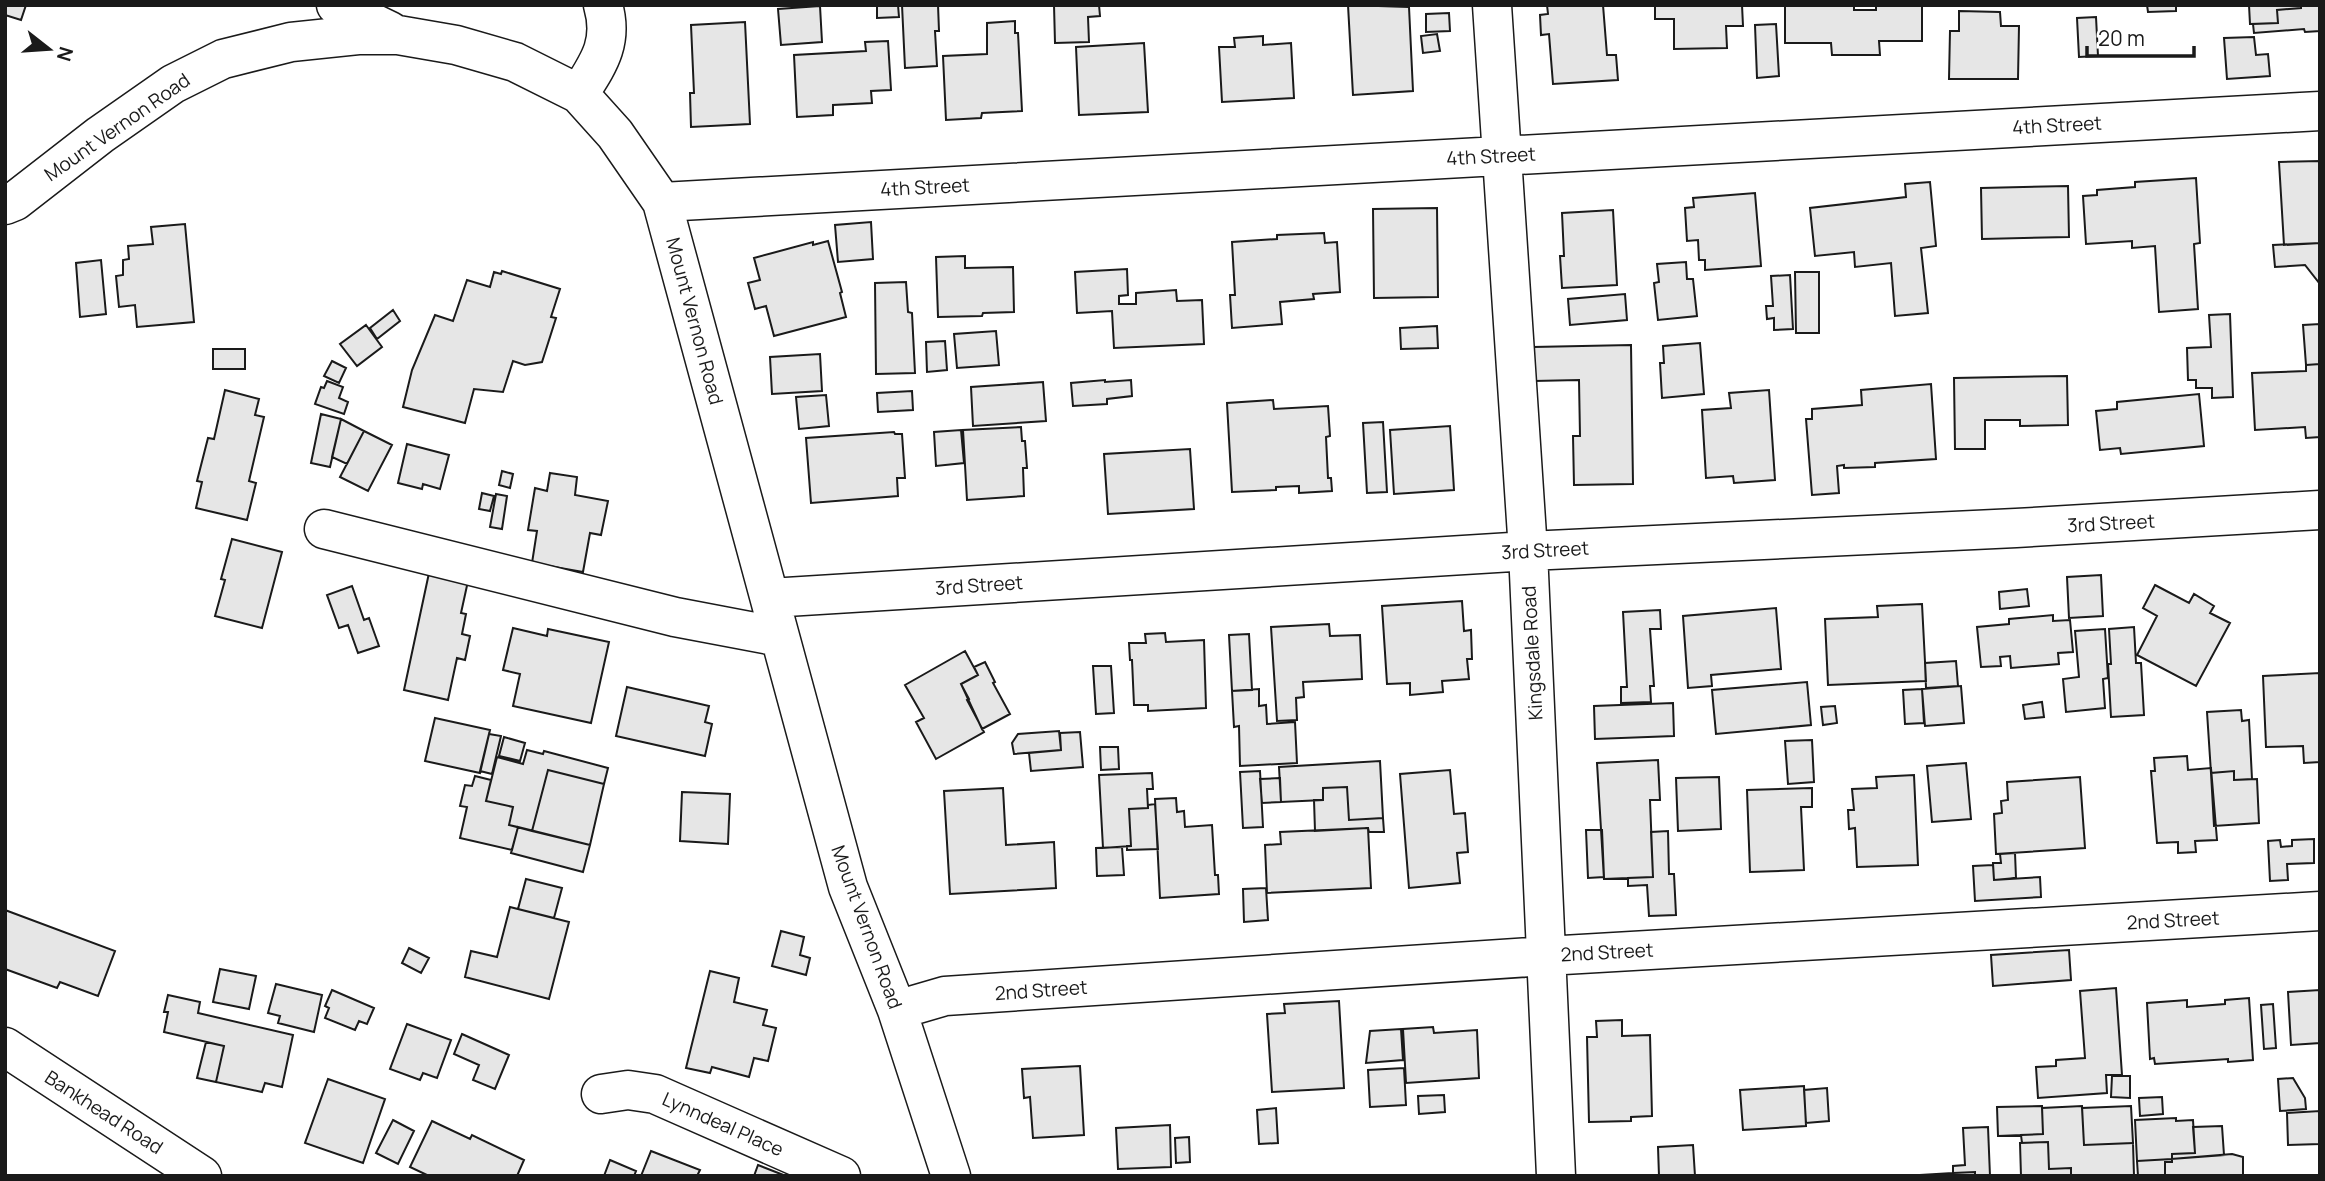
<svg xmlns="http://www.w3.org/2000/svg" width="2325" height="1181" font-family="Manrope,sans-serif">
<rect width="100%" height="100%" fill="#fff"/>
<!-- building -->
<path fill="#e6e6e6" stroke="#1a1a1a" stroke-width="2" d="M5 5H26L21 20 5 15Z
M877 5H898L899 17 877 18Z
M902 5H938L939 31H935L937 66 905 68Z
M1054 5H1099L1100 16 1088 17 1089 42 1055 43Z
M1348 5 1409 7 1413 91 1353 95Z
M1547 5H1603L1607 55H1616L1618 80 1553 84 1549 34 1541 35 1540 15 1548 14Z
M1655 5H1742L1743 26H1726L1727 48 1674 49V19H1655Z
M1785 5H1854V10H1876V5H1922V41H1879L1880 55H1832L1831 43H1785Z
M2147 5H2176V11L2148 12Z
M2249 5H2301V8L2277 10 2278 23 2250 24Z
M2301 5H2320V31L2305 32 2304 29 2254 33 2253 24 2278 23 2277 10 2301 8Z
M820 6 822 42 781 45 778 9Z
M1959 11 2000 12 2001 26H2019L2018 79H1949L1950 31H1959Z
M1449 13 1450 31 1426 32V14Z
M2096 17 2098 56 2079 57 2077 18Z
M1015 21V33H1018L1022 111 982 113 981 118 946 120 943 56 987 54V23Z
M745 22 750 124 691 127 690 93H694L691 25Z
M1776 24 1779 76 1757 78 1755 25Z
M1437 34 1440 51 1423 53 1421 36Z
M1263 36V45L1291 43 1294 98 1222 102 1219 47H1235L1234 38Z
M2254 37 2256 55 2268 54 2270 76 2227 79 2224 38Z
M888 41 891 90 871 91 872 103 833 105V115L797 117 794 55 866 51 865 42Z
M1144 43 1148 112 1079 115 1076 47Z
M2320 161V243L2284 245 2279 162Z
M2196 178 2200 243 2194 244 2198 309 2159 312 2155 246 2132 248V241L2086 244 2083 196 2097 195V190L2135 187V182Z
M1930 182 1936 246 1921 248 1928 313 1895 316 1891 263 1855 267 1854 252 1815 256 1810 208 1906 197 1905 184Z
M2068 186 2069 237 1982 239 1981 188Z
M1755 193 1761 266 1705 270V260H1699L1698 240 1687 241 1685 208 1694 207 1693 198Z
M1437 208 1438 297 1374 298 1373 209Z
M1613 210 1617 285 1562 288 1560 256H1564L1562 213Z
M871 222 873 259 838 262 835 225Z
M185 224 194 322 137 327 135 305 119 307 116 276 123 275V260L129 259 128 246 153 244 151 227Z
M1324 233 1325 243 1337 242 1340 292 1313 294 1314 299 1280 302 1282 324 1232 328 1230 295H1235L1232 242 1277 239V235Z
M828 241 842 292 840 293 846 317 774 336 766 306 755 309 748 283 760 280 754 258 813 242V245Z
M2320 243V284L2305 265 2275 267 2273 245Z
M965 256V268L1013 267 1014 312 983 313 982 316 938 317 936 257Z
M101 260 106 314 80 317 76 263Z
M1686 262 1687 279H1693L1697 316 1658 320 1654 283 1659 282 1657 264Z
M1127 269 1128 295 1119 296V304H1136V293L1176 290 1177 301 1202 300 1204 344 1114 348 1112 311 1077 313 1075 272Z
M502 271 560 289 551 317 556 318 542 362 525 365 513 361 503 392 474 389 465 423 403 407 412 370 435 315 453 321 467 280 490 287 494 272 501 274Z
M1795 272H1819V333H1796Z
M1790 275 1793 329 1774 330V318L1767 319 1766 306H1773L1771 276Z
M906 282 908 312 912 313 915 373 876 374 875 283Z
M1625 294 1627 320 1570 325 1568 299Z
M393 310 400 321 377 339 370 328Z
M2230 314 2233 397 2212 398V388H2196V380H2188L2187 348 2211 347 2209 315Z
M2320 324V364L2306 365 2303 325Z
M366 325 382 347 357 366 340 344Z
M1437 326 1438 348 1401 349 1400 328Z
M996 331 999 365 957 368 954 334Z
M945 341 947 370 927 372 926 342Z
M1700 343 1704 394 1662 398 1660 363H1664L1663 346Z
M1631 345 1633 484 1574 485 1573 436H1580L1579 380 1534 381 1533 347Z
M213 349H245V369H213Z
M820 354 822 391 772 394 770 357Z
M332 361 346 368 339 383 324 376Z
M2320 364V437L2306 438 2305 427 2255 430 2252 373 2306 371V365Z
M2067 376 2068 425 2020 426V420H1985V449H1955L1954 378Z
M1105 380V382L1131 380 1132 396 1107 399V404L1073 406 1071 383Z
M327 381 343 387 339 398 348 402 344 414 315 404 321 387 324 388Z
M1043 382 1046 421 973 426 971 387Z
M1931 384 1936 459 1875 463V467L1844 468V465L1837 466 1839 493 1812 495 1806 419H1812V409L1862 405 1861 390Z
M225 390 259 399 255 415 264 417 249 481 256 483 247 520 196 508 202 482 197 481 208 438 214 439Z
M1769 390 1775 480 1734 483 1733 476 1706 478 1702 410 1731 408 1729 393Z
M912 391 913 410 878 412 877 393Z
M2199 394 2204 446 2121 454 2120 448 2100 450 2096 411 2117 409V402Z
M826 395 829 426 799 429 796 397Z
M1273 400 1274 409 1328 406 1330 436 1326 437 1328 478H1331L1332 491 1299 493V486L1276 487V490L1232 492 1227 403Z
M321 414 341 419 330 467 311 463Z
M341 419 364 431 347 464 332 457Z
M1383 422 1387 492 1367 493 1363 423Z
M1450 426 1454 490 1394 494 1390 430Z
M1021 427 1022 441H1025L1027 468H1023L1024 496 967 500 963 430Z
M961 430 964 463 936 466 934 432Z
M364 431 392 445 368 491 340 477Z
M894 432 895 434H902L905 478H897L898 496 811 503 806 438Z
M407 444 449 455 440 489 423 484 422 489 398 483Z
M1190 449 1194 509 1108 514 1104 454Z
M502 471 513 474 510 488 499 485Z
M550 473 577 477 575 495 608 501 601 535 590 533 583 572 532 563 537 531 528 530 535 488 547 491Z
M482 493 494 496 490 511 479 509Z
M496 494 507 496 502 529 490 527Z
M232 539 282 552 262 628 215 616 225 580 221 579Z
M429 573 468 581 461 613 466 614 462 634 470 636 465 660 457 658 448 700 404 690Z
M2101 575 2103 616 2069 618 2067 577Z
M2155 585 2189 603 2194 594 2214 606 2210 613 2230 623 2196 686 2137 655 2157 616 2143 608Z
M352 586 364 620 369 618 379 646 358 653 348 625 339 628 327 595Z
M2027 589 2029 606 2000 609 1999 592Z
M1462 601 1464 631 1471 630 1472 659H1467L1469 679 1442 681 1443 692 1410 695V683L1387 684 1382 606Z
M1922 604 1926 681 1828 685 1825 619 1878 617 1877 606Z
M1776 608 1781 669 1711 675 1712 686 1688 688 1683 616Z
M1660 610 1661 629H1650L1654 686H1650L1651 702 1621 703V687H1627L1623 612Z
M2053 615V621L2070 620 2073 652 2058 653 2059 664 2011 668 2010 656 2000 657 2001 666 1981 667 1977 627 2009 624V619Z
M1329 624 1330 636 1360 635 1362 679 1303 682 1304 697 1296 698 1297 720 1277 721 1271 627Z
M2134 627 2136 663H2141L2144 715 2111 717 2108 664H2111L2109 629Z
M513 628 547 636 548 629 609 642 591 723 513 706 520 674 503 670Z
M2105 629 2108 678 2103 679 2105 708 2066 712 2063 679 2079 677 2075 631Z
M1165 633 1166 642 1204 640 1206 708 1148 711V705H1134L1132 660H1130L1129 643H1146L1145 634Z
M1249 634 1252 690 1232 691 1229 635Z
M965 651 978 675 961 684 969 699 967 700 984 732 936 759 916 722 924 718 905 685Z
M1956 661 1958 686 1926 688 1925 663Z
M985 662 995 682 993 683 1010 714 982 729 961 684 978 675 974 667Z
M1093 666H1111L1114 713 1096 714Z
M2320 673V762L2304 763 2303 746 2266 747 2263 676Z
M1807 682 1811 725 1716 734 1712 690Z
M1961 686 1964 723 1925 726 1922 689Z
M627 687 709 706 705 722 712 724 705 756 616 736Z
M1259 689V706L1266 705 1267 724 1295 722 1297 763 1240 766 1239 726 1234 727 1232 691Z
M1922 689 1924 723 1905 724 1903 690Z
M2042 702 2044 717 2025 719 2023 705Z
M1673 703 1674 736 1595 739 1594 706Z
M1835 706 1837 723 1823 725 1821 707Z
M2241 710 2242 721 2249 720 2252 779 2234 780V771L2211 773 2207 712Z
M435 718 490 730 480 773 425 761Z
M1059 731 1061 750 1014 754 1012 743 1018 734Z
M1080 732 1083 767 1031 771 1029 753 1061 750 1060 733Z
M489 734 501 736 492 774 480 771Z
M504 737 525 743 520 761 499 756Z
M1812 740 1814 782 1788 784 1785 741Z
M1100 747H1118L1119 769 1101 770Z
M527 750 543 754 544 751 608 768 604 784 548 770 532 831 509 825 513 807 486 801 497 757 523 764Z
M2187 756 2188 770 2211 768 2217 840 2195 841 2196 852 2178 853V842L2157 843 2151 771H2155L2154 758Z
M1658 760 1660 800H1650L1653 877 1604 879 1597 763Z
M1380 761 1383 818 1349 820 1347 787 1323 788V800L1281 802 1279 767Z
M1966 763 1971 819 1932 822 1927 766Z
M548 770 604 784 590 845 532 831Z
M1450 770 1454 814 1465 813 1468 852 1457 853 1460 883 1409 888 1400 774Z
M1260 771 1263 827 1243 828 1240 772Z
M2234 771V780L2257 779 2259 823 2214 826 2211 773Z
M1152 773 1153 789H1147L1148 808 1129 809 1131 846 1103 848 1099 775Z
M1914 775 1918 865 1857 867 1855 828 1849 829 1848 810H1854L1852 789 1877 788 1876 777Z
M475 776 491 780 486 801 513 807 509 825 518 827 512 850 460 838 467 807 460 806 465 785 472 786Z
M1719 777 1721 829 1678 831 1676 778Z
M2080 777 2085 848 1996 854 1994 814 2002 813 2001 801 2008 800 2007 782Z
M1280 778 1281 802 1262 803 1260 779Z
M1347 787 1349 820 1383 818 1384 832H1369L1368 828 1315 831 1314 800H1323V788Z
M1003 788 1006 845 1054 842 1056 888 950 894 944 791Z
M1812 788V807H1801L1804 870 1750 872 1747 790Z
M682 792 730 794 728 844 680 841Z
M1176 798 1177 812 1184 811 1185 827 1212 825 1215 875H1218L1219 894 1160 898 1155 799Z
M1155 804 1158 849 1127 850V846H1131L1129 809 1148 808V805Z
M518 827 590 845 583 872 511 853Z
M1368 828 1371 888 1267 893 1265 845 1281 844 1280 832Z
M1586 830H1602L1604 877 1588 878Z
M1668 831 1669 874H1674L1676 915 1649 916 1647 885 1628 886V878L1653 877 1651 832Z
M2314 839V863L2287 864 2288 880 2270 881 2268 841 2280 840 2281 847 2292 846V840Z
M1122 847 1124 875 1097 876 1096 848Z
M2015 853 2016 878 1994 880 1993 863H2001L2000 854Z
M1993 865 1994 880 2040 877 2041 897 1975 901 1973 866Z
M526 879 562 888 554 918 518 909Z
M1266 888 1268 920 1244 922 1243 889Z
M510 907 569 922 549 999 465 977 471 951 497 957Z
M5 910 115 951 98 996 60 982 57 988 5 969Z
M781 931 804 937 800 955 810 958 806 975 772 966Z
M409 948 429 958 421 973 402 963Z
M2069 950 2071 980 1993 986 1991 955Z
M220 969 256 976 249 1009 213 1002Z
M710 971 739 978 734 1002 767 1010 763 1025 776 1028 768 1061 754 1058 749 1077 712 1067 710 1073 686 1068Z
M276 984 322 995 314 1032 278 1023 280 1016 268 1013Z
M2116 988 2122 1075H2106L2107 1093 2038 1098 2036 1067 2056 1066V1060L2085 1058 2080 991Z
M332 990 374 1008 367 1024 359 1021 355 1030 325 1018 329 1008 325 1006Z
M2320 990V1043L2291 1045 2288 992Z
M168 995 200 1002 198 1013 293 1035 282 1087 265 1083 262 1092 216 1082 224 1046 164 1032 168 1012H164Z
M2249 998 2253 1060 2228 1062V1059L2155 1064 2154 1058 2150 1059 2147 1003 2187 1000V1007L2225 1004V1000Z
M1339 1001 1344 1088 1272 1092 1267 1014 1285 1013 1284 1004Z
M2273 1004 2276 1048 2264 1049 2261 1005Z
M1622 1020V1036L1650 1035 1652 1116 1631 1117V1121L1589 1122 1587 1037H1597L1596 1021Z
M407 1024 451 1040 437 1078 423 1073 420 1080 390 1069Z
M1433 1027 1434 1033 1477 1030 1479 1078 1406 1083 1403 1029Z
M1401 1029 1403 1060 1366 1063 1370 1031Z
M462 1034 509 1055 495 1089 473 1080 479 1065 454 1054Z
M206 1042 224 1046 216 1082 197 1078Z
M1080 1066 1084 1135 1033 1138 1030 1097 1024 1098 1022 1069Z
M1404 1068 1406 1105 1370 1107 1368 1070Z
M2112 1076H2130V1098L2111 1097Z
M2293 1078 2305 1098 2306 1109 2280 1111 2278 1079Z
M328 1079 385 1099 363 1163 305 1143Z
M1804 1086 1806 1126 1743 1130 1740 1090Z
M1827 1088 1829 1121 1806 1123 1804 1090Z
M1444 1095 1445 1112 1419 1114 1418 1096Z
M2162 1097 2163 1114 2140 1116 2139 1098Z
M2042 1106 2043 1134 1998 1136 1997 1107Z
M2082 1106 2084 1145 2133 1143 2134 1176 2071 1175V1168L2049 1169 2048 1142 2022 1143 2021 1135 2043 1134 2042 1108Z
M2131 1106 2133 1143 2084 1145 2082 1108Z
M1276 1108 1278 1143 1259 1144 1257 1110Z
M2320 1111V1144L2288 1145 2287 1113Z
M2176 1118V1121L2193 1120 2195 1153 2172 1154V1159L2137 1161 2135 1120Z
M393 1120 414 1131 398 1164 376 1153Z
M432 1121 470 1139 472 1135 524 1160 517 1176H429L410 1167Z
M1170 1125 1171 1167 1118 1169 1116 1128Z
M2222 1126 2224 1155 2172 1159V1154L2195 1153 2193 1127Z
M1988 1127 1990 1176H1975V1172L1953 1173V1166L1965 1165 1963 1128Z
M1189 1137 1190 1162 1176 1163 1175 1138Z
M2048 1142 2049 1169 2071 1168V1175L2105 1176H2021L2020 1143Z
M1693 1145 1695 1176H1659L1658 1147Z
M651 1151 700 1170 697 1176H641Z
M2232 1154 2243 1157V1176H2165V1162H2172V1159Z
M2172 1159V1162H2165V1176H2138L2137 1161Z
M610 1160 636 1171 634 1176H604Z
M758 1165 786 1176H754Z
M1975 1172V1176H1903L1953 1173Z"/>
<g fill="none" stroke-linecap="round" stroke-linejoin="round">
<defs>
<path id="minor" d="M336 5 390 31
M1492 5 1528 551 1556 1176
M579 94C598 64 614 43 603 5
M662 202 2320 111
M5 205 15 201 100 135 173 84 223 59 291 42 358 35H398L456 45 515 62 579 94 615 134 662 202 848 887 897 1010 951 1176
M324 529 675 617 780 637
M770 598 1528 551 2016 528 2320 510
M897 1010 945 996 1546 956 2320 911
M5 1047 202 1176
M601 1094 628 1090 655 1094 841 1176"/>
</defs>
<!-- minor casing -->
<use href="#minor" stroke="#1a1a1a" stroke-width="41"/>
<!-- minor -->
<use href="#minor" stroke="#fff" stroke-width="38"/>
</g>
<g text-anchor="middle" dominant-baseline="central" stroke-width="5" stroke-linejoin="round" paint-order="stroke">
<!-- street labels -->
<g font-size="19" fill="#1a1a1a" stroke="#fff">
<text transform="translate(2057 125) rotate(-3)">4th Street</text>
<text transform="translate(117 127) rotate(-35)">Mount Vernon Road</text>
<text transform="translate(1491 156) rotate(-3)">4th Street</text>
<text transform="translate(925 187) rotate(-3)">4th Street</text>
<text transform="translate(695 321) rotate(75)">Mount Vernon Road</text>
<text transform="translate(2111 523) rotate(-3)">3rd Street</text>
<text transform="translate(1545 550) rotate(-3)">3rd Street</text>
<text transform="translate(979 585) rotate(-4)">3rd Street</text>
<text transform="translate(1532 653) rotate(-93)">Kingsdale Road</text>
<text transform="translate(2173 920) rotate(-3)">2nd Street</text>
<text transform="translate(867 927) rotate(70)">Mount Vernon Road</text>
<text transform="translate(1607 952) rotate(-3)">2nd Street</text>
<text transform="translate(1041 990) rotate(-4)">2nd Street</text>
<text transform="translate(104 1112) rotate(33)">Bankhead Road</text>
<text transform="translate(723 1124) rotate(24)">Lynndeal Place</text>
</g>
</g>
<!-- border -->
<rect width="2325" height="1181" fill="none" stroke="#1a1a1a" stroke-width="14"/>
<!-- north arrow -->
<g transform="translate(49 49) rotate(107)" stroke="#ffffff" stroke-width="5" paint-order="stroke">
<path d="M0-5L12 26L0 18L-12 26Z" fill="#1a1a1a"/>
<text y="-10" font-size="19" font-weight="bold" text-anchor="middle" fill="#1a1a1a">N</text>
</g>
<!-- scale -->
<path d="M2087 46v10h107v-10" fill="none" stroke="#1a1a1a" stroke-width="3.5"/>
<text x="2098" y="46" font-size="21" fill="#1a1a1a" stroke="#ffffff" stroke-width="5" paint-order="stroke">20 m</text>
</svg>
